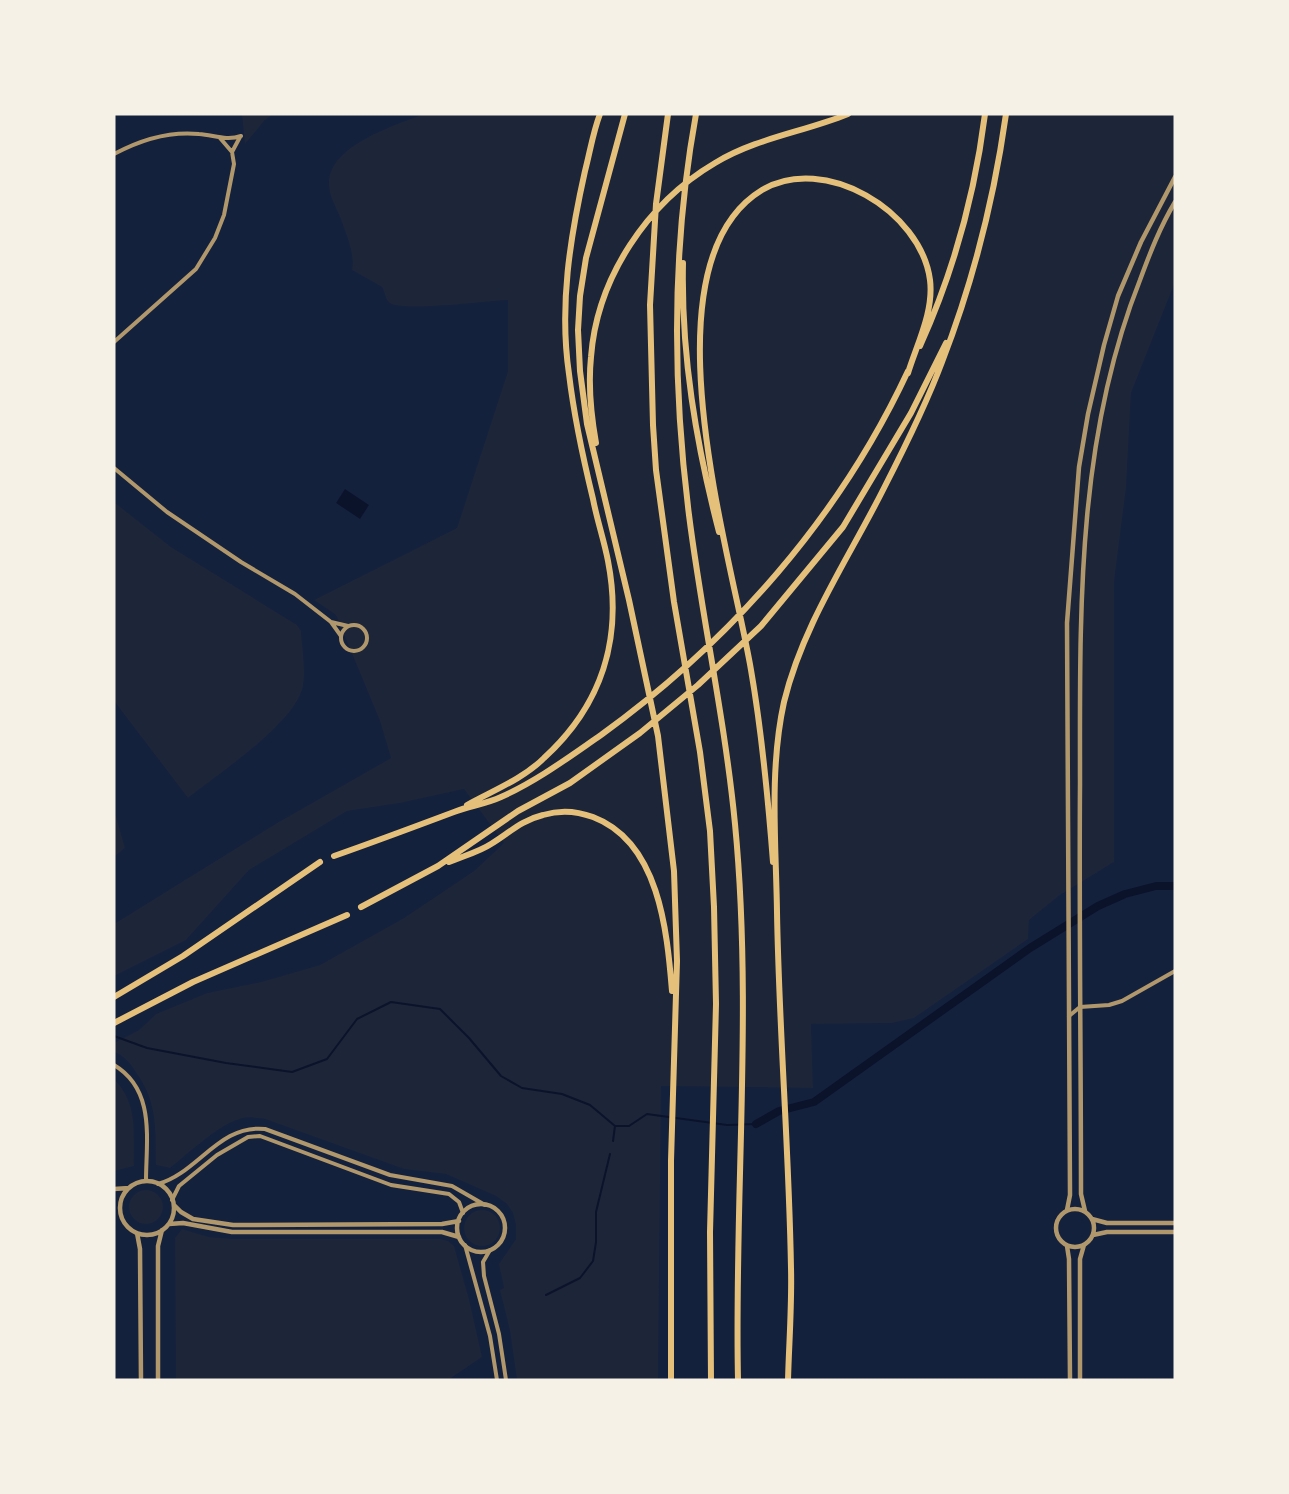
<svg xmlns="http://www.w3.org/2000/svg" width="1289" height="1494" font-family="Arial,sans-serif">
<rect width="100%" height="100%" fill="#14213d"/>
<!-- green -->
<path fill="#1d2539" d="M242 114H273L265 120 245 144Z
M424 114H1175V282L1131 393 1126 488 1114 582V862L1060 895 1029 920 1028 939 914 1018 892 1023 811 1024 813 1088 661 1086 658 1380H517L510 1331 500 1290 504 1288 499 1264 516 1239V1225L513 1213 507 1204 496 1196 446 1174 404 1169 265 1119C255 1118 246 1116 237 1120 216 1127 188 1154 170 1168L156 1165C155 1127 158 1103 135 1071 130 1063 123 1055 114 1052V1043L139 1030 156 1014 207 993 261 982 320 965 404 918 474 871 504 843 464 789 400 803 347 811 249 870 186 940 114 976V924L277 823 391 758 380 721 336 615 314 600 457 528 508 371V300C488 301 402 312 390 303 385 300 385 292 382 287L352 270C355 253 346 234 340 217 336 207 328 194 329 183 329 145 396 125 424 114Z
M114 502 171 547 297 625 301 631C302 647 306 671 303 686 296 723 218 774 188 798L114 701Z
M114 809 125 848 114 857Z
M114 1079C139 1104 133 1133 134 1166L114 1171Z
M129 1207a17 17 0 1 1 34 0a17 17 0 1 1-34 0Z
M464 1228a18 18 0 1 1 36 0a18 18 0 1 1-36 0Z
M182 1229 209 1237 234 1239H440L448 1241 454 1246 469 1299 482 1357 448 1380H176L175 1238Z"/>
<!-- water -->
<path fill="#0b132b" d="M345 489 369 505 360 519 336 503Z"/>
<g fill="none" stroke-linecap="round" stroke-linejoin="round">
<!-- stream -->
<path stroke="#0b132b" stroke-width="2" d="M114 1036 147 1048 226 1063 292 1072 327 1059 357 1019 391 1002 440 1009 469 1038 501 1076 522 1088 562 1094 590 1105 615 1126H629L647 1114 727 1125 756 1124
M613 1141 615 1126
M546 1295 580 1278 593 1261 596 1242V1212L610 1154"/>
<!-- canal -->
<path stroke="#0b132b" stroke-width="8" d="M756 1124 779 1111 814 1102 1030 948 1098 906 1125 894 1156 886H1175"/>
<!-- minor -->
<path stroke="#b1986c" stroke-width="4" d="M232 152 240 137
M114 154C140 140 169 131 199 134 214 135 226 141 241 136
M114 342 196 269 215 238 224 215 234 164 232 152 220 138
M114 468 167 512 241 562 295 594 331 622
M341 638a13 13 0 1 1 26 0a13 13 0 1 1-26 0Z
M341 636 331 622 348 626
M1069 1016 1080 1007 1109 1005 1122 1001 1175 971
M114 1065C156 1090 146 1140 146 1181
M158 1184C198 1173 219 1124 265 1129L390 1175 452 1186 485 1205
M172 1200 179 1186 217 1155 248 1137 260 1136 391 1185 449 1194 459 1202 463 1213
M465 1245 490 1336 497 1380
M490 1250 483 1262 484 1276 499 1334 506 1380"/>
<!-- tertiary -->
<path stroke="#b1986c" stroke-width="4.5" d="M120 1208a27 27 0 1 1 54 0a27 27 0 1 1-54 0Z
M114 1189 129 1188
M457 1228a24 24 0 1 1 48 0a24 24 0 1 1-48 0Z
M174 1205 181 1212 193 1219 233 1225 442 1224 459 1221
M1056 1228a19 19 0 1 1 38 0a19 19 0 1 1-38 0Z
M1067 1210 1070 1195 1067 623 1079 467 1088 414 1104 345 1118 296 1141 242 1175 177
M1085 1211 1081 1194C1081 1057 1079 920 1080 784 1080 614 1076 441 1140 280 1150 253 1160 227 1175 202
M1092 1219 1107 1223H1175
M169 1224 183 1223 232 1232H442L459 1237
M137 1233 140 1249 141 1380
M1093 1235 1107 1232H1175
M1067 1246 1069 1259 1070 1380
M158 1380V1246L162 1230
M1080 1380V1259L1084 1245"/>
<!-- motorway -->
<path stroke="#e5c07b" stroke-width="6" d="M625 114 586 258 580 296 578 330 580 371 587 424 629 600 658 736 674 871 677 961 671 1161V1380
M668 114 656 204 650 305 653 425 656 470 674 602 700 752 710 831 714 907 716 1004 710 1232 711 1380
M696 114C672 246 672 381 689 515 702 618 725 720 735 824 753 1009 734 1195 738 1380
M683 263C681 355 696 443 719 532
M920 346C953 273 975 193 985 114
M596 443C591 415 588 386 591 357 597 278 647 203 715 163 756 138 804 132 848 114
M467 805C492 791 523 779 544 758 602 705 623 638 608 561 604 540 597 520 593 499 583 458 574 416 569 374 559 306 570 238 585 171 590 152 593 132 600 114
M334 856C374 842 414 827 454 812 469 806 486 804 501 797 537 781 569 757 601 735 731 641 840 517 908 371
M449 862C463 856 479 852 491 844 509 833 522 820 543 815 559 810 577 811 593 817 659 842 667 930 672 991
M773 862C768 798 762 733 751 670 732 557 640 264 762 190 824 153 921 211 930 280 934 311 917 344 908 373
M361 907 438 866 518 811 570 783 640 733 698 685 761 626 843 527 911 413 946 343
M114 997 183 956 320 862
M114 1023 193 982 347 915
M788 1380C789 1343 792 1305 791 1268 789 1149 779 1031 777 912 776 843 769 770 784 702 803 624 849 558 884 488 905 447 926 405 942 362 973 282 994 199 1006 114"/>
</g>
<!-- border -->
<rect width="1289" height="1494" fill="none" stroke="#f6f1e7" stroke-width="231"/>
</svg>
